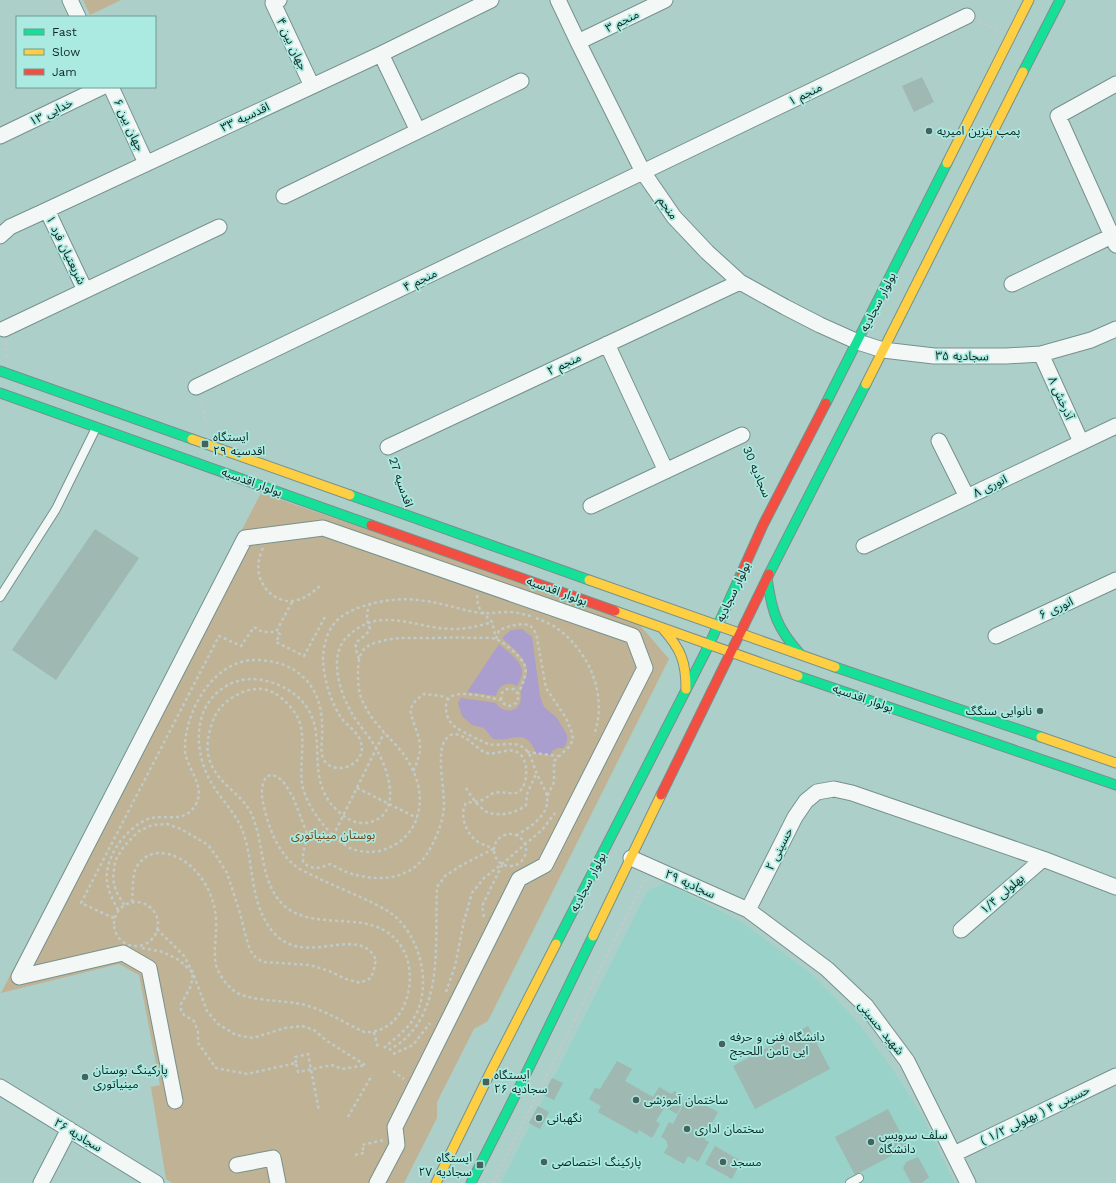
<svg xmlns="http://www.w3.org/2000/svg" width="1116" height="1183" font-family="'Work Sans','Noto Sans Arabic',sans-serif">
<rect width="100%" height="100%" fill="#accfc9"/>
<!-- built -->
<path fill="#99d2c9" d="M666 883 743 923 812 975 854 1018 893 1070 922 1115 954 1183H501L648 890Z"/>
<!-- green -->
<path fill="#c0b294" d="M83 0H121L90 15Z
M261 493 638 623 669 659 488 1021 474 1029 437 1102V1118L404 1183H172L166 1179 151 1087 160 1085 139 975 119 964 1 993Z"/>
<!-- water -->
<path fill="#a99ecd" d="M522 629 532 637 540 696 544 707 557 718 567 735V741L564 748H558L552 751 551 755 536 753C525 725 512 743 493 739L484 728 472 725 462 716 458 703 461 698 496 703C501 712 516 714 520 703 522 698 520 694 521 690 524 678 531 674 524 661 519 652 509 645 502 638L511 630Z
M499 644C508 652 523 661 522 674 521 678 519 683 517 686 508 681 498 685 496 696L467 692Z"/>
<!-- building -->
<path fill="#9fb8b1" d="M922 77 934 102 914 112 902 86Z
M95 529 139 558 56 680 12 650Z
M808 1026 830 1069 755 1109 733 1066Z
M617 1061 632 1069 625 1081 653 1097 659 1087 672 1094 674 1091 683 1096 680 1101 683 1103 677 1114 665 1107 656 1121 660 1124 652 1138 639 1130 637 1134 598 1112 601 1106 589 1099 595 1088 600 1089Z
M552 1078 563 1083 554 1100 543 1095Z
M690 1097 718 1112 705 1135V1140L709 1142 698 1162 688 1156 684 1164 664 1153 668 1146 666 1140 661 1137 669 1122 673 1124 686 1099Z
M538 1106 549 1112 540 1129 529 1123Z
M888 1109 908 1147 855 1175 835 1137Z
M715 1146 741 1161 732 1179 705 1164Z
M918 1157 929 1177 922 1183H911L903 1168 906 1162Z"/>
<g fill="none" stroke-linecap="round" stroke-linejoin="round">
<defs>
<path id="lane" d="M0 597 56 509 96 428
M850 1183 859 1178"/>
<path id="street" d="M70 0 78 17
M279 0 273 3 312 86
M558 0 578 42 643 172 674 217 707 252 740 282 785 307 820 325 858 342 883 350 934 356H1006L1041 354 1091 340 1116 329
M578 42 665 0
M381 54 418 131
M1116 84 1058 116 1116 245
M111 87 146 163
M0 136 102 87
M284 196 521 81
M47 210 85 290
M0 236 10 227 47 210 381 54 491 0
M1012 284 1116 234
M4 329 219 227
M607 344 666 471
M1041 354 1081 442
M196 387 967 16
M939 441 967 497
M388 447 740 282
M591 506 742 435
M864 546 1116 426
M996 636 1116 580
M631 858 748 910 827 969 866 1006 907 1061 968 1183
M748 910 795 817 806 801 817 792 834 789 852 793 1043 859 1116 887
M961 930 1043 859
M0 1087 156 1183
M175 1101 149 968 123 953 19 977 245 538 323 528 633 636 645 668 545 865 519 879 395 1127 397 1145 377 1183
M954 1154 1116 1076
M237 1165 273 1158 278 1183
M41 1183 69 1129"/>
<path id="fast" d="M1023 72 1060 0
M0 371 192 439
M0 393 371 525
M826 403 947 163
M350 495 589 580
M769 574 866 384
M767 578C772 613 777 628 800 654
M835 667 1041 737
M798 676 1116 785
M556 944 709 645 741 574
M471 1183 521 1084 593 936"/>
<path id="slow" d="M947 163 1029 0
M866 384 1023 72
M192 439 350 495
M589 580 835 667
M615 611 798 676
M663 629C681 649 686 662 686 689
M1041 737 1116 763
M593 936 661 795
M436 1183 491 1071 556 944"/>
<path id="jam" d="M371 525 615 611
M741 574 763 525 826 403
M661 795 769 574"/>
</defs>
<!-- lane casing -->
<use href="#lane" stroke="#76918d" stroke-width="10"/>
<!-- street casing -->
<use href="#street" stroke="#76918d" stroke-width="17"/>
<!-- fast casing -->
<use href="#fast" stroke="#76918d" stroke-width="11"/>
<!-- slow casing -->
<use href="#slow" stroke="#76918d" stroke-width="11"/>
<!-- jam casing -->
<use href="#jam" stroke="#76918d" stroke-width="11"/>
<!-- path -->
<path stroke="#c0cbc9" stroke-width="2.5" stroke-dasharray="3 3" stroke-linecap="butt" d="M978 21 997 30
M5 342 7 357
M200 399 207 427
M747 447 764 487
M392 459 406 497
M263 548C254 566 258 585 274 596 279 599 286 602 292 601 303 600 312 593 320 586
M477 595 478 606 483 613 492 622 496 638
M292 602 276 632 280 634 276 642 304 656 326 615
M536 618C543 621 552 624 558 629 590 653 608 696 594 735
M496 639 499 630C510 626 518 623 530 625L536 633 546 688 566 718 572 733 573 739 570 746 554 761V782L547 797
M359 659C350 636 362 643 370 629 366 620 366 613 370 604
M501 700 502 693 507 689H514L518 694V701C512 708 505 707 501 700 489 698 445 684 446 707 446 714 448 721 454 726 457 729 484 743 489 744 500 747 514 740 524 748 531 753 533 765 536 772 539 780 546 789 547 797 550 815 530 827 517 835
M527 752 558 756
M413 771C428 742 415 735 410 709L416 700 424 694 441 696 449 699
M357 788 417 818
M466 788C471 796 479 808 487 812 499 817 517 813 526 805L527 794 536 774
M494 850a16 16 0 1 1 32 0a16 16 0 1 1-32 0Z
M333 836 384 733
M132 902C133 893 132 873 137 866 145 855 154 851 168 854 196 861 215 892 216 920 217 936 213 950 216 965 219 975 226 984 233 990 246 1001 278 1000 295 1003 318 1006 343 1022 364 1032 407 1035 423 971 398 942 370 908 320 932 287 908 259 886 265 845 252 815 242 792 212 782 208 753 206 742 210 728 214 718 220 702 244 687 262 689 276 690 292 706 298 718 307 739 299 761 302 783 305 805 327 833 345 845 355 852 368 853 379 851 396 847 412 835 417 817 426 790 412 761 393 742 382 730 371 719 364 704 359 695 358 685 358 675 358 668 358 659 362 652 366 645 374 643 382 641 396 637 409 638 423 638 442 638 458 637 477 638 482 638 490 637 495 639 503 641 522 657 525 666 527 676 522 685 518 694
M114 924a22 22 0 1 1 44 0a22 22 0 1 1-44 0Z
M124 905 116 891 113 879 115 861 124 846 139 831 152 825 167 824 181 829 208 845 217 857 227 873 240 913 246 937 250 950 256 958 264 962 310 965 329 971 346 979 360 983 371 978 374 969 376 959C375 959 371 951 370 951 348 931 305 964 276 935 249 908 255 866 243 832 236 813 221 800 211 782 195 754 192 713 219 691 234 679 252 676 270 682 290 688 306 700 313 720 316 727 316 736 317 744 318 771 317 793 339 812 346 819 356 824 366 823 374 822 382 818 386 811 396 793 386 767 377 750 371 738 361 728 354 717 344 700 336 680 337 661 338 650 341 642 349 635 381 605 416 629 453 629 467 629 479 626 492 622
M118 910C114 902 108 891 107 882 104 857 126 828 148 819 165 813 185 825 196 804 206 784 186 769 185 750 184 711 215 657 259 660 276 661 294 666 306 680 321 696 323 717 322 738 322 745 320 753 324 760 329 769 343 770 351 765 359 761 364 752 361 743 359 733 348 726 342 719 331 703 324 680 323 660 323 645 328 626 341 617 360 603 395 597 418 600 439 602 458 609 479 613 489 614 499 612 510 612 517 612 524 615 531 616
M484 917 482 906 502 865
M114 918 81 903 219 636 241 646 254 627 262 632H276
M157 929 184 956 193 973 207 1011 218 1024 236 1035 253 1038 285 1028 302 1026 314 1030 327 1041 365 1065
M142 948 163 952 179 960 193 973 191 986 181 1004V1010L184 1015 194 1021 198 1032V1043L216 1068 247 1074 296 1063 298 1072 332 1065 342 1069 366 1065
M446 992 455 966 464 921 472 893 484 878 502 864 542 830 555 813
M374 1032 378 1048
M384 1048C394 1039 407 1030 414 1018 434 985 419 929 386 910 365 898 341 889 320 879 313 875 304 872 298 868 280 855 270 832 265 811 262 799 259 787 267 776L272 775 278 777 285 784 293 797 308 836 303 852V862C313 871 319 868 330 864 337 867 345 872 352 874 386 883 416 878 432 845 438 834 444 818 444 804 444 787 437 756 444 742 455 722 473 746 484 752 494 757 506 747 517 752 523 755 525 761 526 767 527 775 525 791 516 793 509 794 501 791 494 793 490 794 488 797 484 799 479 802 472 802 466 803 459 815 466 834 478 842 483 845 488 846 493 849L462 865 445 876 437 887C434 942 447 1019 389 1050
M393 1054 413 1045 430 1023
M296 1063 295 1057 308 1054 319 1111
M393 1071 404 1079
M348 1117 372 1075
M355 1155 364 1153 362 1145 384 1140
M493 1183 646 877"/>
<!-- lane -->
<use href="#lane" stroke="#f3f8f7" stroke-width="8"/>
<!-- street -->
<use href="#street" stroke="#f3f8f7" stroke-width="15"/>
<!-- fast -->
<use href="#fast" stroke="#16e098" stroke-width="9"/>
<!-- slow -->
<use href="#slow" stroke="#ffcf43" stroke-width="9"/>
<!-- jam -->
<use href="#jam" stroke="#f24e42" stroke-width="9"/>
</g>
<!-- markers -->
<g fill="#45625e" stroke="#abeae0" stroke-width="1.5">
<circle cx="929" cy="131" r="4"/>
<rect x="201" y="440" width="8" height="8" rx="2"/>
<circle cx="1040" cy="711" r="4"/>
<circle cx="722" cy="1044" r="4"/>
<circle cx="85" cy="1077" r="4"/>
<rect x="482" y="1078" width="8" height="8" rx="2"/>
<circle cx="636" cy="1100" r="4"/>
<circle cx="539" cy="1118" r="4"/>
<circle cx="687" cy="1129" r="4"/>
<circle cx="871" cy="1142" r="4"/>
<circle cx="544" cy="1162" r="4"/>
<circle cx="723" cy="1162" r="4"/>
<rect x="476" y="1161" width="8" height="8" rx="2"/>
</g>
<g text-anchor="middle" dominant-baseline="central" stroke-width="3.5" stroke-linejoin="round" paint-order="stroke">
<!-- street labels -->
<g font-size="12" fill="#0d2724" stroke="#abeae0">
<text transform="translate(622 21) rotate(-26)">منجم ۳</text>
<text transform="translate(292 44) rotate(65)">جهان بین ۴</text>
<text transform="translate(805 94) rotate(-26)">منجم ۱</text>
<text transform="translate(51 112) rotate(-26)">خدایی ۱۳</text>
<text transform="translate(245 117) rotate(-25)">اقدسیه ۳۳</text>
<text transform="translate(129 125) rotate(65)">جهان بین ۶</text>
<text transform="translate(668 208) rotate(54)">منجم</text>
<text transform="translate(66 250) rotate(64)">شریعتیان فرد ۱</text>
<text transform="translate(420 280) rotate(-26)">منجم ۴</text>
<text transform="translate(878 302) rotate(-63)">بولوار سجادیه</text>
<text transform="translate(962 356) rotate(1)">سجادیه ۳۵</text>
<text transform="translate(564 364) rotate(-25)">منجم ۲</text>
<text transform="translate(1061 398) rotate(66)">آذرخش ۸</text>
<text transform="translate(757 472) rotate(67)">سجادیه 30</text>
<text transform="translate(252 482) rotate(20)">بولوار اقدسیه</text>
<text transform="translate(401 482) rotate(71)">اقدسیه 27</text>
<text transform="translate(990 486) rotate(-26)">انوری ۸</text>
<text transform="translate(557 591) rotate(20)">بولوار اقدسیه</text>
<text transform="translate(733 592) rotate(-65)">بولوار سجادیه</text>
<text transform="translate(1056 608) rotate(-25)">انوری ۶</text>
<text transform="translate(863 698) rotate(19)">بولوار اقدسیه</text>
<text transform="translate(779 849) rotate(-63)">حسینی ۲</text>
<text transform="translate(588 882) rotate(-63)">بولوار سجادیه</text>
<text transform="translate(690 884) rotate(24)">سجادیه ۲۹</text>
<text transform="translate(1002 894) rotate(-41)">بهلولی ۱/۴</text>
<text transform="translate(881 1028) rotate(51)">شهید حسینی</text>
<text transform="translate(1035 1115) rotate(-26)">حسینی ۴ ( بهلولی ۱/۲ )</text>
<text transform="translate(78 1135) rotate(31)">سجادیه ۲۶</text>
</g>
<!-- poi labels -->
<g font-size="12" fill="#0d2724" stroke="#abeae0" text-anchor="start">
<text x="937" y="131">پمپ بنزین امیریه</text>
<text x="213" y="437">ایستگاه<tspan x="213" dy="14">اقدسیه ۲۹</tspan></text>
<text x="1032" y="711" text-anchor="end">نانوایی سنگگ</text>
<text x="730" y="1037">دانشگاه فنی و حرفه<tspan x="730" dy="14">ایی ثامن اللحجج</tspan></text>
<text x="93" y="1070">پارکینگ بوستان<tspan x="93" dy="14">مینیاتوری</tspan></text>
<text x="494" y="1075">ایستگاه<tspan x="494" dy="14">سجادیه ۲۶</tspan></text>
<text x="644" y="1100">ساختمان آموزشی</text>
<text x="547" y="1118">نگهبانی</text>
<text x="695" y="1129">سختمان اداری</text>
<text x="879" y="1135">سلف سرویس<tspan x="879" dy="14">دانشگاه</tspan></text>
<text x="472" y="1158" text-anchor="end">ایستگاه<tspan x="472" dy="14">سجادیه ۲۷</tspan></text>
<text x="552" y="1162">پارکینگ اختصاصی</text>
<text x="731" y="1162">مسجد</text>
</g>
<!-- park labels -->
<g font-size="12" fill="#6f461b" stroke="#abeae0">
<text x="333" y="835">بوستان مینیاتوری</text>
</g>
</g>
<!-- legend -->
<rect x="16" y="16" width="140" height="72" fill="#abeae0" stroke="#6c9c95"/>
<rect x="24" y="29" width="20" height="6" fill="#16e098" stroke="#6c9c95"/>
<text x="52" y="36" font-size="12" fill="#0d2724">Fast</text>
<rect x="24" y="49" width="20" height="6" fill="#ffcf43" stroke="#6c9c95"/>
<text x="52" y="56" font-size="12" fill="#0d2724">Slow</text>
<rect x="24" y="69" width="20" height="6" fill="#f24e42" stroke="#6c9c95"/>
<text x="52" y="76" font-size="12" fill="#0d2724">Jam</text>
</svg>
